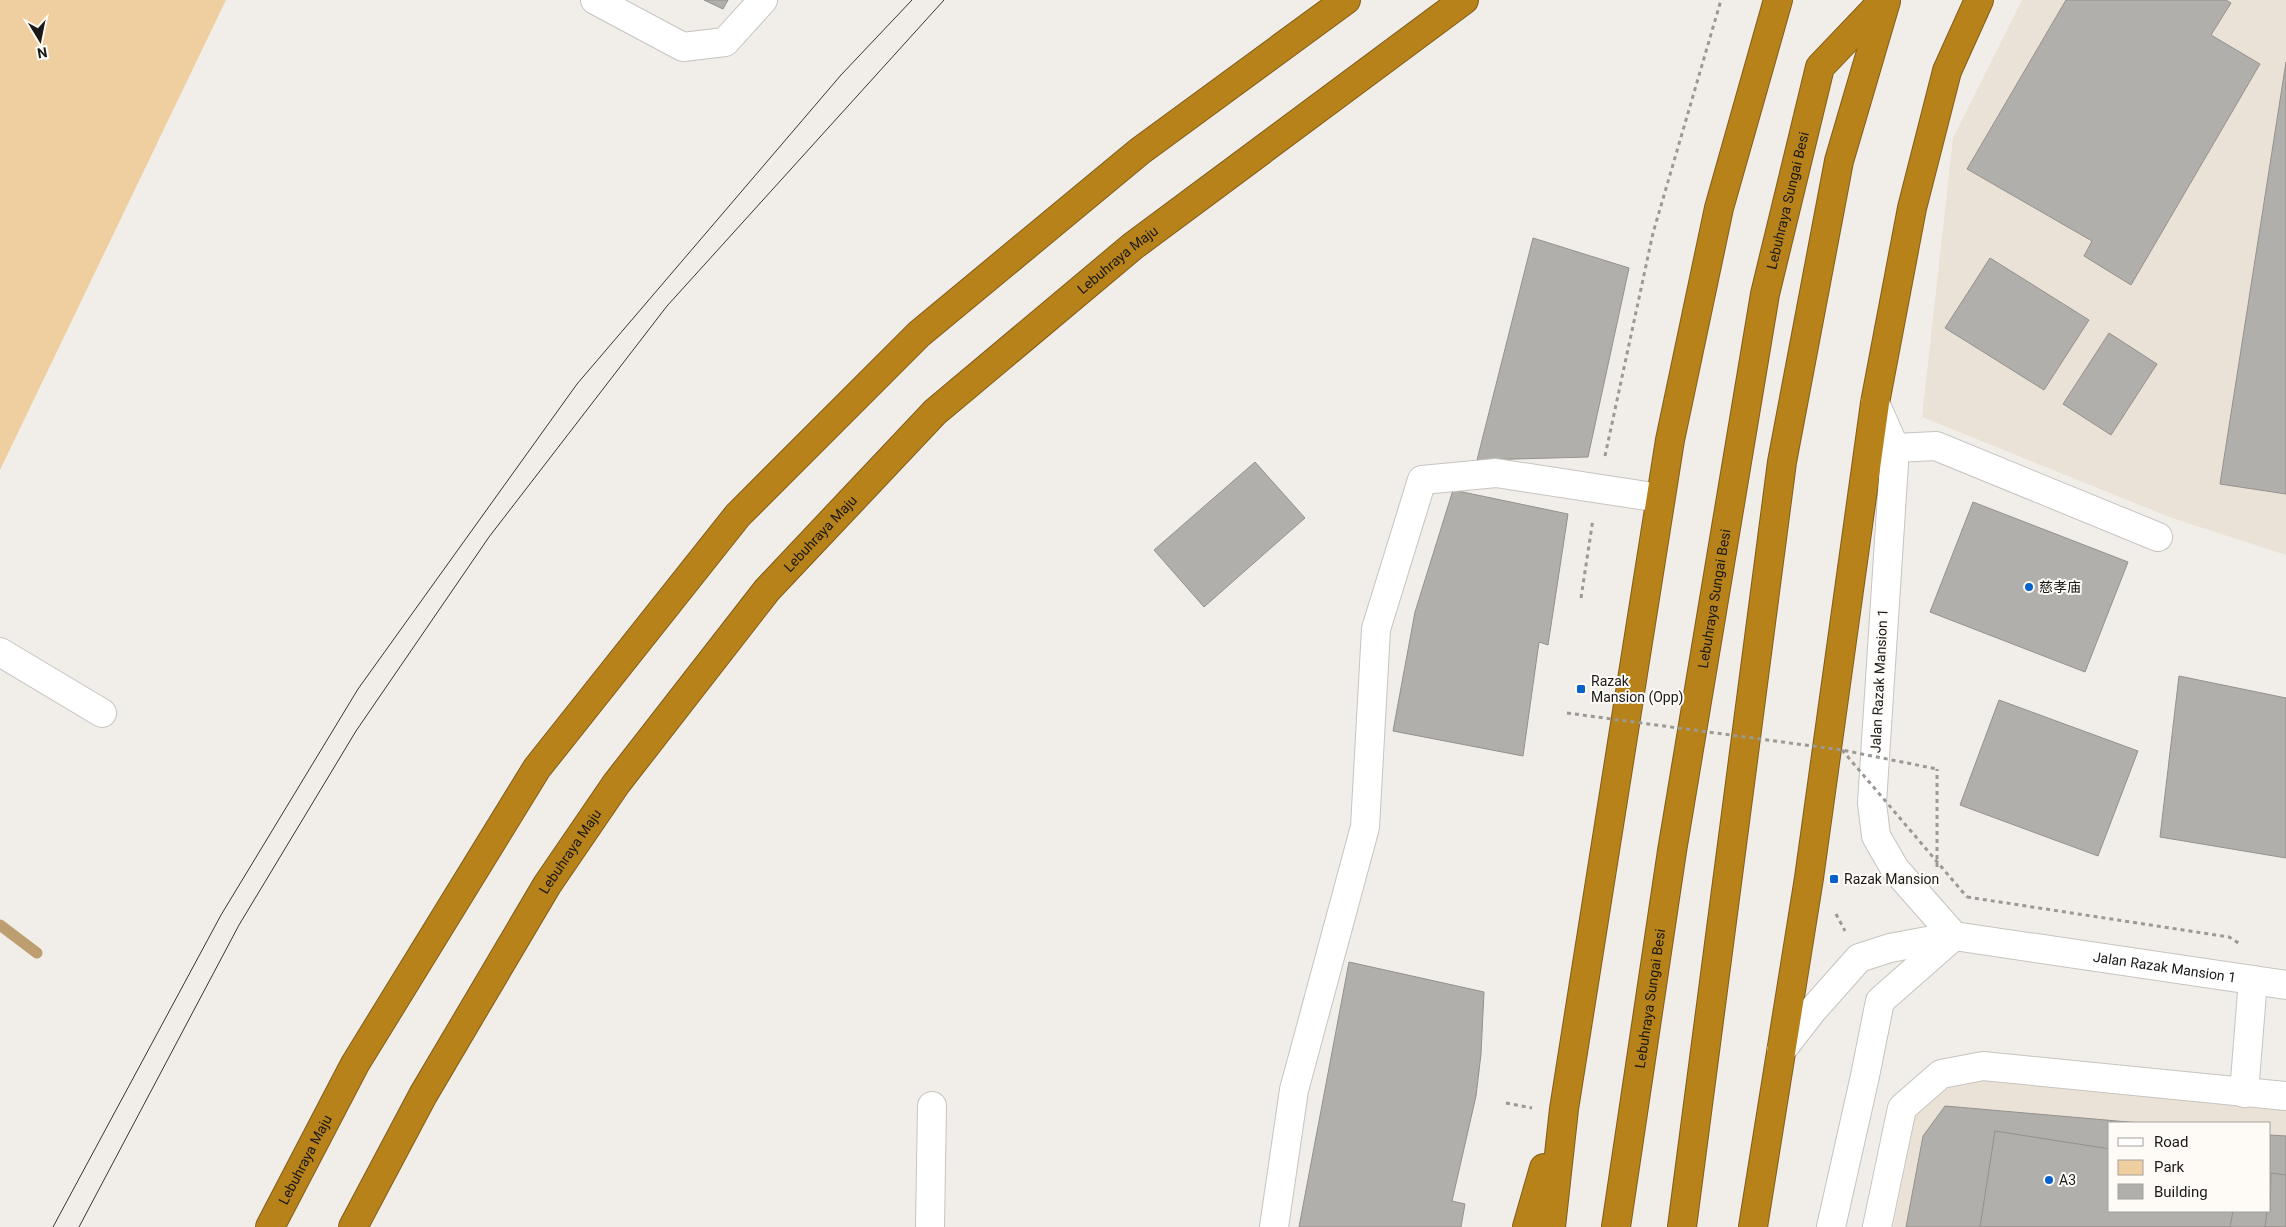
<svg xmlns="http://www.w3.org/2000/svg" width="2286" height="1227" font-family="Roboto,'Noto Sans SC',sans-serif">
<rect width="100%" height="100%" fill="#f1eee9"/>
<!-- built -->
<path fill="#eae2d7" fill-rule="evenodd" d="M2022 0H2286V555L2172 518 1922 417 1953 138Z
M1980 1075 2286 1099V1227H1893L1915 1116 1944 1086ZM2110 1123H2270V1211H2110Z"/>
<!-- green -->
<path fill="#efcfa0" d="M0 0H226L0 470Z"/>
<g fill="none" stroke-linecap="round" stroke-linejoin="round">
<!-- stream -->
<path stroke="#bd9e70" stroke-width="11" d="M0 925 37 953"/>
</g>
<!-- building -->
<path fill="#b1afab" stroke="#94918d" d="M704 0H728L723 9Z
M2066 0H2226L2231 3 2211 35 2260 64 2131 285 2084 256 2092 241 1967 169Z
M2286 62V494L2220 484Z
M1533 238 1629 268 1588 457 1477 460Z
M1990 258 2089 320 2044 390 1945 328Z
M2109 333 2157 364 2111 435 2063 404Z
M1255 462 1305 518 1204 607 1154 550Z
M1453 490 1568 514 1548 645 1539 642 1523 756 1393 731 1415 612Z
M1973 502 2128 562 2085 672 1930 612Z
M2179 676 2286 698V858L2160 837Z
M1999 700 2138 751 2098 856 1960 805Z
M1349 962 1484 992 1481 1054 1476 1096 1452 1201 1465 1204 1461 1227H1299Z
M1945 1106 2140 1123H2110V1211H2270V1135L2286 1136V1227H1906L1923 1136Z
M1995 1131 2110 1149V1211H2233L2230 1227H1980Z
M2271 1173 2286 1175V1227H2265L2267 1211H2270Z"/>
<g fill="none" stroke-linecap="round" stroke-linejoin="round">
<defs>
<g id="minor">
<path d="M595 0 683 47 725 42 763 0"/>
<path d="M1875 403 1895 448 1872 803 1876 836 1895 869 1954 936"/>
<path d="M1895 448 1936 446 2158 537"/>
<path d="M0 652 102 713"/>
<path id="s1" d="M1781 1051 1812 1011 1859 958 1890 948 1954 936 2286 985"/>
<path d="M2244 1093 2253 980"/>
<path d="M930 1227 932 1106"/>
<path d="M1274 1227 1294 1090 1365 827 1376 629 1422 480 1496 473 1660 498"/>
<path d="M1831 1227 1865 1076 1880 1001 1954 936"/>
<path d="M1877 1227 1902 1108 1941 1074 1983 1066 2286 1096"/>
</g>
<g id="highway">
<path id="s2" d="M270 1227 355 1064 537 768 738 515 919 334 1140 151 1346 0"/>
<path id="s3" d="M353 1227 423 1095 547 885 616 784 767 590 935 412 1133 246 1464 0"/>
<path d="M1527 1227 1544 1168"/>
<path d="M1551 1227 1564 1109 1670 440 1719 208 1778 0"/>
<path id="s4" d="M1616 1227 1672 851 1765 294 1820 67 1884 0"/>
<path d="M1682 1227 1782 462 1839 161 1886 1"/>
<path d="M1753 1227 1809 878 1875 403 1912 208 1947 71 1979 0"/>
</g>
</defs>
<!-- minor casing -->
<use href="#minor" stroke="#c7c4c0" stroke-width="30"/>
<!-- highway casing -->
<use href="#highway" stroke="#815d19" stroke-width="30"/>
<!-- path -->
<path stroke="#9b9995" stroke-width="3" stroke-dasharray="4 4" stroke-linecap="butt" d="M1605 456 1653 233 1721 0
M1581 598 1593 519
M1937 867V769
M1967 897 2229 937 2240 944
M1836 914 1845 931
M1506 1103 1532 1108"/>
<!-- minor -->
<use href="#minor" stroke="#fff" stroke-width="28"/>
<!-- highway -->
<use href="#highway" stroke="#b8821a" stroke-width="28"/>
<!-- tram -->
<path stroke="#373635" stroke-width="1" d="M53 1227 221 915 358 689 577 384 841 75 912 0
M79 1227 239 925 356 731 489 537 667 306 944 0"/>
<!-- path-bridge -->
<path stroke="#9b9995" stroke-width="3" stroke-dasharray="4 4" stroke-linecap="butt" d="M1567 713 1842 750 1937 769
M1842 750 1967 897"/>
</g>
<!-- markers -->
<g fill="#0562cb" stroke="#fefbf7" stroke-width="2">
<circle cx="2029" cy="587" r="5"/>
<rect x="1576" y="684" width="10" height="10" rx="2.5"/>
<rect x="1829" y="874" width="10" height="10" rx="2.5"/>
<circle cx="2049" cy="1180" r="5"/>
</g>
<g text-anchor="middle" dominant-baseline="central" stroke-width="4" stroke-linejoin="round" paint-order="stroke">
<!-- street labels -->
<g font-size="14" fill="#1a1918" stroke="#fefbf7">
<text stroke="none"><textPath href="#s4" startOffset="1041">Lebuhraya Sungai Besi</textPath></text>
<text stroke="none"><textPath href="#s3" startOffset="1244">Lebuhraya Maju</textPath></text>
<text stroke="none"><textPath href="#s3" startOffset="839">Lebuhraya Maju</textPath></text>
<text stroke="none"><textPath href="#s4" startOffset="636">Lebuhraya Sungai Besi</textPath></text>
<text transform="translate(1879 681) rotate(-87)">Jalan Razak Mansion 1</text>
<text stroke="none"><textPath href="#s3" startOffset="434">Lebuhraya Maju</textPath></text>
<text stroke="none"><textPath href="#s1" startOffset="432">Jalan Razak Mansion 1</textPath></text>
<text stroke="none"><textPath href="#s4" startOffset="231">Lebuhraya Sungai Besi</textPath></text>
<text stroke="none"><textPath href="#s2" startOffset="76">Lebuhraya Maju</textPath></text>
</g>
<!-- poi labels -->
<g font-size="14" fill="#1a1918" stroke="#fefbf7" text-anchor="start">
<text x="2039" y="587">慈孝庙</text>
<text x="1591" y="681">Razak<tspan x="1591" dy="16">Mansion (Opp)</tspan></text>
<text x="1844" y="879">Razak Mansion</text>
<text x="2059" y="1180">A3</text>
</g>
</g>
<!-- legend -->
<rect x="2108" y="1122" width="162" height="90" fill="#fefbf7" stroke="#a3a19e"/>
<rect x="2118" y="1138" width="25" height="8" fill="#ffffff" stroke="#a3a19e"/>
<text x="2154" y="1147" font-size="15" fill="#1a1918">Road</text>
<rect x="2118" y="1160" width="25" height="15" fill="#efcfa0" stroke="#a3a19e"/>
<text x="2154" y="1172" font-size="15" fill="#1a1918">Park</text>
<rect x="2118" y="1184" width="25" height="15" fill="#b1afab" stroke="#a3a19e"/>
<text x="2154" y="1197" font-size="15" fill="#1a1918">Building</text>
<!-- north arrow -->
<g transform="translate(40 40) rotate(170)" stroke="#fefbf7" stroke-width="4" paint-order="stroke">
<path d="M0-4L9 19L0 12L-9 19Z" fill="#1a1918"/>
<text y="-8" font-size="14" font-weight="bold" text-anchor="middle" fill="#1a1918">N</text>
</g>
</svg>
